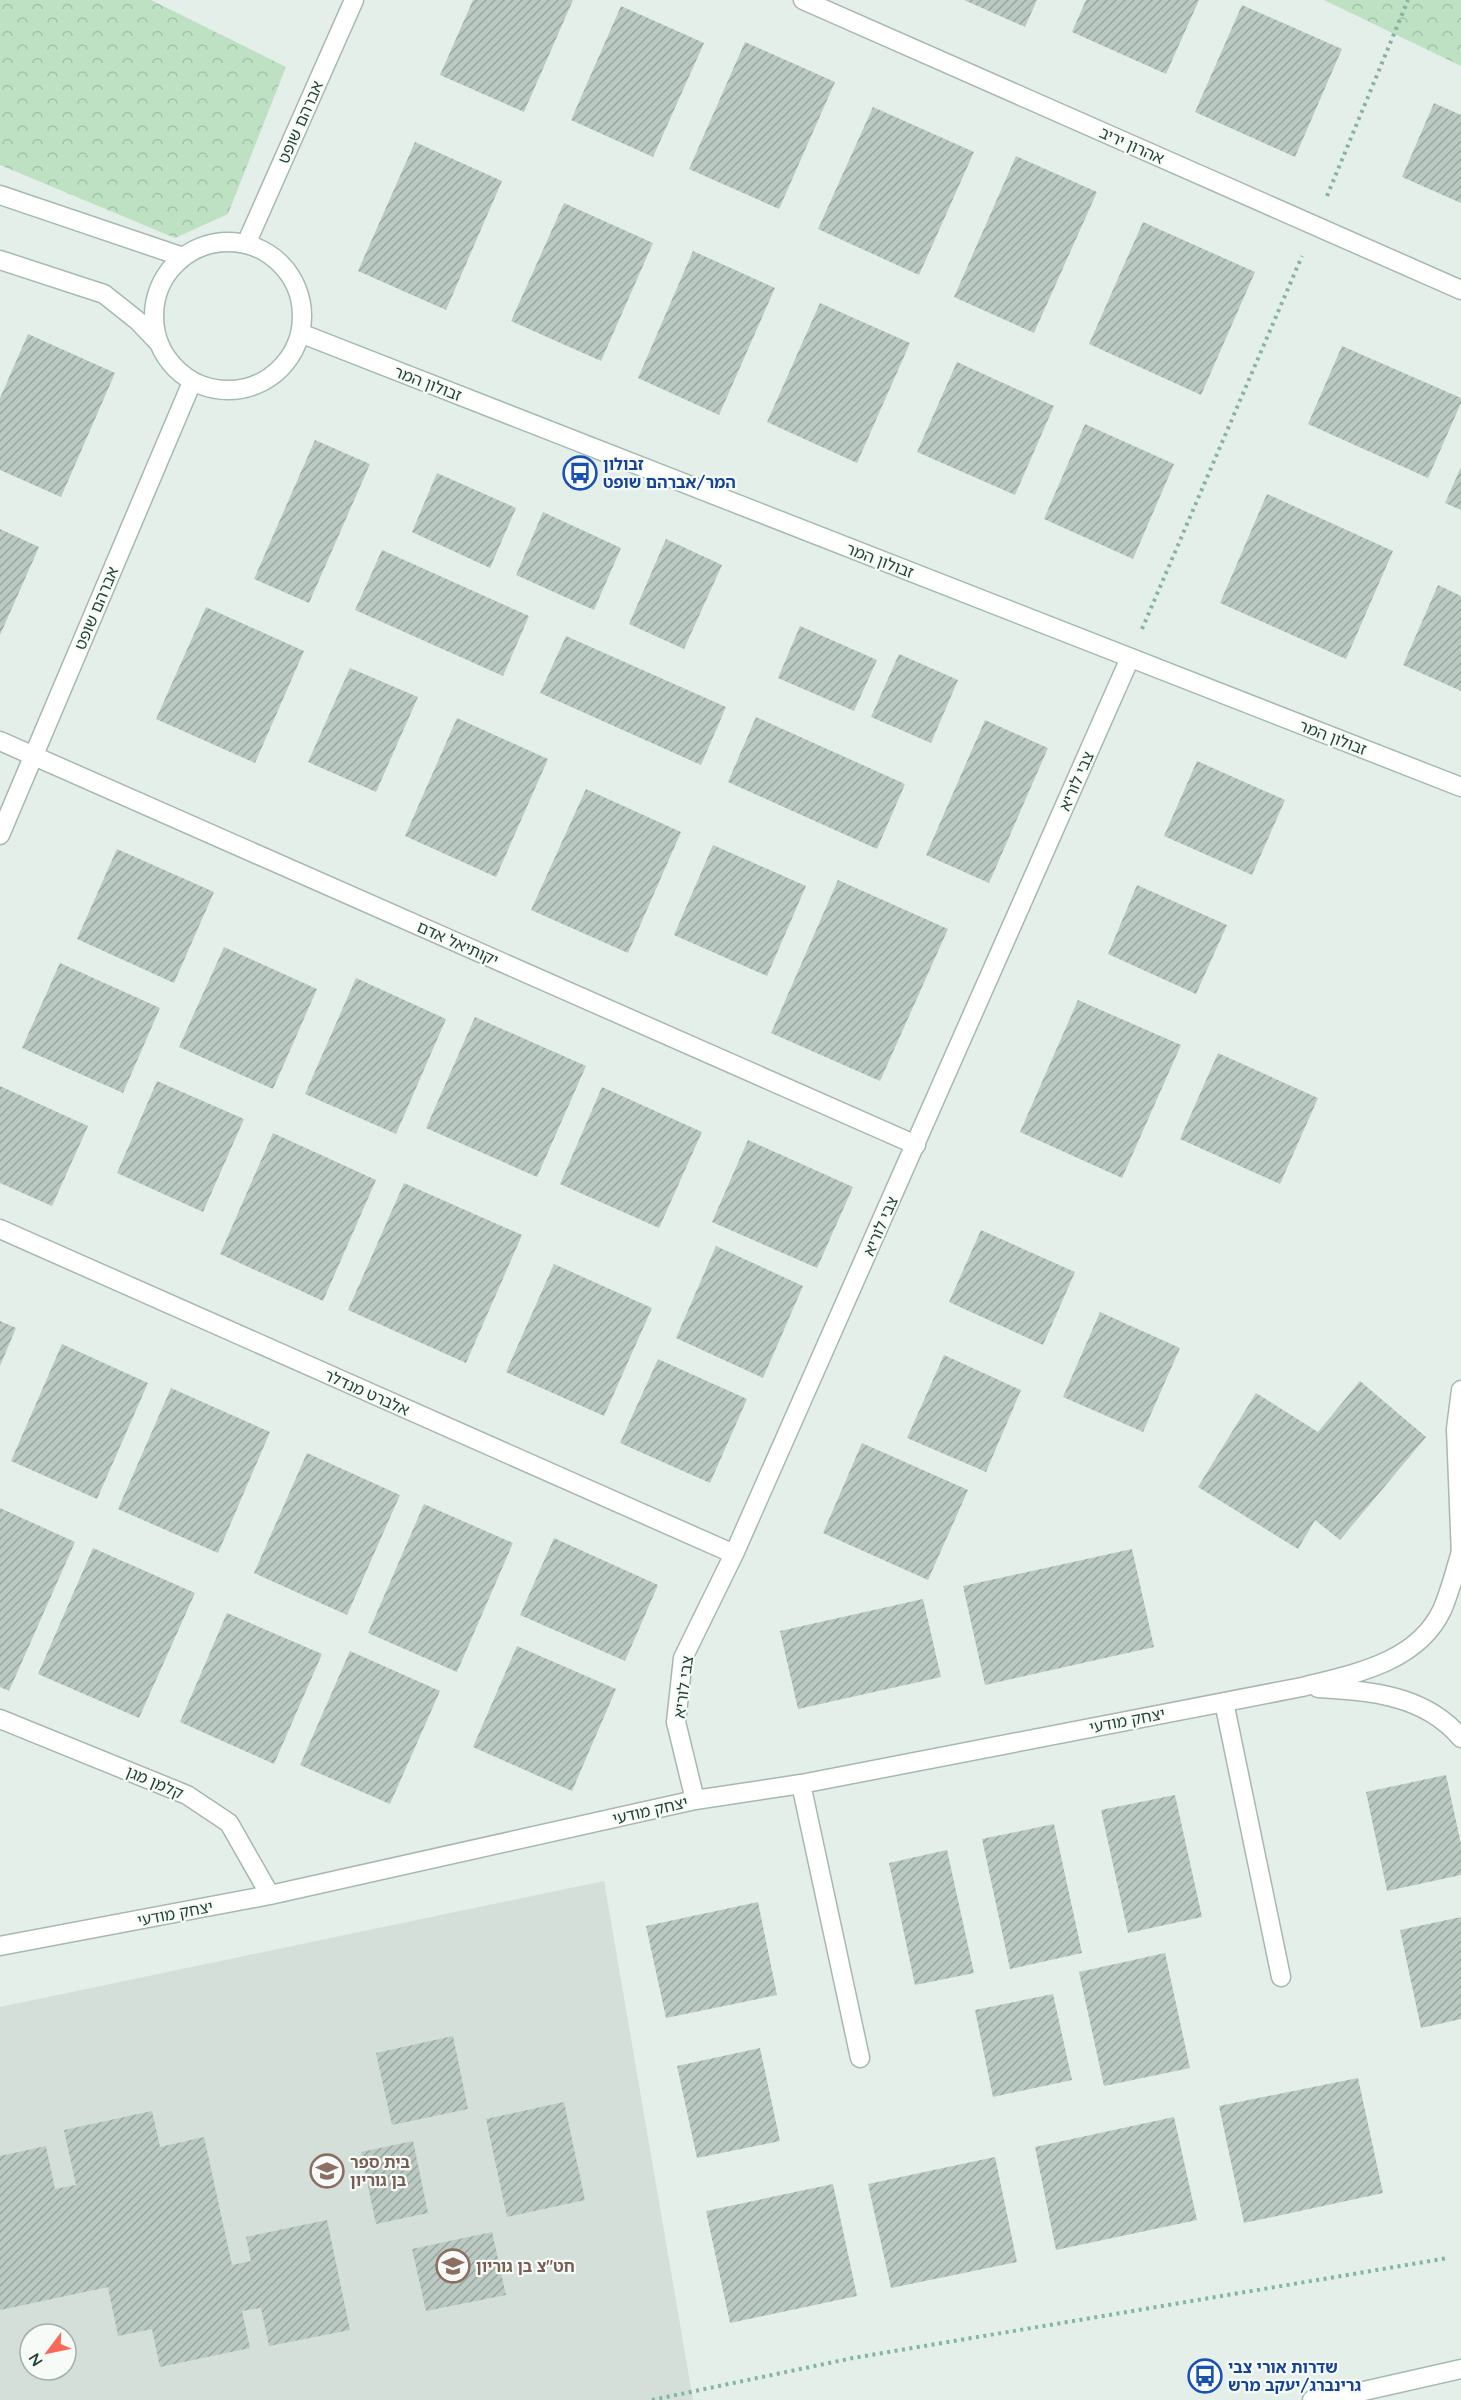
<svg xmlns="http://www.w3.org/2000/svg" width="1461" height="2400" font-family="Quicksand,'Noto Sans Hebrew',sans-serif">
<defs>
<pattern id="forest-crowns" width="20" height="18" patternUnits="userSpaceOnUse" patternTransform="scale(1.5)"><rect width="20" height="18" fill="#bde1c2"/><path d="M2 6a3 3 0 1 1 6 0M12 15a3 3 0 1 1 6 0" fill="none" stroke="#a2c2a7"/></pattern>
<pattern id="building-hatch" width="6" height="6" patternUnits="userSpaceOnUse" patternTransform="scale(1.5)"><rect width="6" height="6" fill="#bacac2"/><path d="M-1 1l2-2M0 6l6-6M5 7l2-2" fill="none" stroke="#97a69e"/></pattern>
</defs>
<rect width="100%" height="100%" fill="#e5efe9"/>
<!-- built -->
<path fill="#d3dfd8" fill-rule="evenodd" d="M604 1881 693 2400H0V2007ZM30 2334H66V2370H30Z"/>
<!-- forest -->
<path fill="url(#forest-crowns)" d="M0 0H151L286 67 228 214 175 238 0 165Z
M1324 0H1461V66Z"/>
<!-- building -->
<path fill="url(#building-hatch)" d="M473 0H573L524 112 440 75Z
M964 0H1037L1025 27Z
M1086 0H1199L1166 74 1072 32Z
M1242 5 1342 49 1295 157 1195 112Z
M621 6 704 43 653 157 571 120Z
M745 42 835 82 779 209 689 169Z
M1434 103 1461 115V203L1402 177Z
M873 107 974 152 919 275 818 229Z
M415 142 502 181 446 310 358 271Z
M1016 156 1097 192 1034 333 954 297Z
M564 203 653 243 601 361 511 321Z
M1143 222 1255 272 1201 395 1089 344Z
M693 251 775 288 719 415 638 378Z
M820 303 910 343 857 463 767 422Z
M28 334 115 373 61 497 0 470V398Z
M1342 346 1461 398V403L1428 478 1308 424Z
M957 362 1054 406 1015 495 917 452Z
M1085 424 1174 464 1133 559 1044 519Z
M315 440 370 464 309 603 254 579Z
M1461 467V510L1445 503Z
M437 473 516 508 490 568 412 532Z
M1267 494 1393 551 1346 659 1220 603Z
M543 512 621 548 594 610 516 575Z
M0 529 39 547 0 635Z
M666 539 722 565 684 649 629 624Z
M382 550 529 616 503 676 355 610Z
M1438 585 1461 596V691L1403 665Z
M206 607 304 651 255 763 156 719Z
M800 626 877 660 854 711 778 678Z
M566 636 726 707 701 765 540 693Z
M899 654 958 680 931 743 871 717Z
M350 668 418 697 376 792 308 762Z
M756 717 905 784 877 849 728 782Z
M457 718 548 759 496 877 405 836Z
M985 720 1048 748 989 883 926 855Z
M1197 761 1285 800 1252 875 1164 836Z
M586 789 681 832 628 953 531 910Z
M713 845 806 886 767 976 674 935Z
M117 849 214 892 174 983 77 939Z
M838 880 948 929 880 1081 771 1033Z
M1137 885 1227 925 1196 994 1108 954Z
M224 947 317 989 273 1089 179 1047Z
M60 963 160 1008 123 1093 22 1048Z
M356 978 446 1019 396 1134 305 1094Z
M1078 1000 1181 1045 1122 1178 1020 1132Z
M475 1017 586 1066 537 1177 426 1128Z
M1218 1053 1318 1098 1280 1184 1180 1139Z
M157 1081 244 1119 203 1212 117 1173Z
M0 1086 88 1126 52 1206 0 1183Z
M602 1087 702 1132 659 1228 560 1184Z
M273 1133 376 1180 323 1301 220 1254Z
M748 1140 853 1187 817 1268 712 1222Z
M404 1183 522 1235 466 1363 348 1310Z
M981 1230 1075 1272 1043 1345 949 1302Z
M716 1246 803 1286 763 1378 676 1338Z
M554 1264 652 1308 604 1416 506 1372Z
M1100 1312 1180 1348 1143 1432 1063 1397Z
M0 1321 16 1328 0 1366Z
M62 1344 148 1383 97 1499 11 1461Z
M944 1355 1021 1390 986 1472 907 1438Z
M658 1359 747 1399 710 1483 620 1443Z
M1360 1381 1426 1437 1340 1540 1315 1520 1298 1549 1198 1487 1256 1393 1318 1432Z
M171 1388 270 1432 218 1553 118 1509Z
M862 1443 968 1490 928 1580 823 1533Z
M307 1453 400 1495 347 1615 254 1573Z
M424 1504 513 1543 457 1672 368 1633Z
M0 1508 75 1542 9 1691 0 1687Z
M554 1538 658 1585 625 1661 520 1615Z
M93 1548 195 1593 139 1718 38 1674Z
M1132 1549 1154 1647 985 1685 963 1586Z
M923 1599 941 1677 798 1709 780 1631Z
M227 1613 322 1654 274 1764 180 1722Z
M517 1646 616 1689 572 1791 473 1747Z
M350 1651 440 1691 390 1804 300 1765Z
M1446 1775 1461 1844V1875L1387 1891 1366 1792Z
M1175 1795 1202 1917 1128 1933 1101 1810Z
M1054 1824 1082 1953 1010 1969 982 1839Z
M947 1850 974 1973 915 1985 889 1863Z
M758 1902 777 1995 666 2018 646 1926Z
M1461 1917V2019L1421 2028 1400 1930Z
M1165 1953 1190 2068 1104 2086 1079 1972Z
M1053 1994 1072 2080 993 2097 975 2010Z
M453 2036 468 2109 392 2125 376 2053Z
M760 2048 780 2141 697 2158 677 2066Z
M1358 2078 1383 2193 1244 2223 1219 2106Z
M564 2102 585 2200 507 2217 486 2119Z
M152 2111 160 2147 204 2137 232 2265 251 2261 246 2237 327 2220 350 2330 269 2346 261 2308 242 2311 250 2348 160 2367 152 2329 118 2336 108 2287 0 2310V2156L46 2146 55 2189 76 2185 64 2130Z
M1174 2117 1197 2220 1056 2250 1035 2147Z
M413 2141 428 2213 376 2224 361 2152Z
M995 2157 1017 2262 891 2288 868 2184Z
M833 2184 857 2296 730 2323 706 2211Z
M492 2232 506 2295 426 2311 412 2249Z"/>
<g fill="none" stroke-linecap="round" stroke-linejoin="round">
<defs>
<path id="street" d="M803 0 1461 290
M246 244 354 0
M0 741 916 1145
M0 835 192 382
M0 1229 734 1554
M1318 1688C1371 1691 1425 1695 1461 1738
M1224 1702 1281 1977
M0 1719 187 1795 229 1823 270 1895
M801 1784 860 2058
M695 1800 676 1722 683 1658 734 1554 1130 658
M0 1946 270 1895 695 1800 801 1784 1302 1687C1353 1674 1417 1663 1442 1610 1450 1592 1455 1571 1461 1552"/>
<path id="secondary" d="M0 195 183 257
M154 316a74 74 0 1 1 148 0a74 74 0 1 1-148 0Z
M0 260 104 294 138 321 158 342
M300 333 1461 787
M1461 1390 1456 1429 1461 1556
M1312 2400 1355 2393 1461 2369"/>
</defs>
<!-- street casing -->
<use href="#street" stroke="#a7b8af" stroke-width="21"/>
<!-- secondary casing -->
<use href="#secondary" stroke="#a3bcaf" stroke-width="21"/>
<!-- path -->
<path stroke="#84b59e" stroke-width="4" stroke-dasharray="3 4.5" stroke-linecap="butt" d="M1327 196 1408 0
M1142 629 1302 256
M652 2400 853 2358 1448 2258"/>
<!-- street -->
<use href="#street" stroke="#fff" stroke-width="18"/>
<!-- secondary -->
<use href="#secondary" stroke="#fff" stroke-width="18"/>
</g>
<!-- icons -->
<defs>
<symbol id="bus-ring" viewBox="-11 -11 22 22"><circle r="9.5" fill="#f6fbf8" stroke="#1a4fb4" stroke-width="1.5"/><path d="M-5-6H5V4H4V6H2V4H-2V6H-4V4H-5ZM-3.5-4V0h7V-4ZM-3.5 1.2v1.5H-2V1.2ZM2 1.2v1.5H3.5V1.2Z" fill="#1a4fb4"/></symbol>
<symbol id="school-ring" viewBox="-11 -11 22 22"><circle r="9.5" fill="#f6fbf8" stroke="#8d6e63" stroke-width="1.5"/><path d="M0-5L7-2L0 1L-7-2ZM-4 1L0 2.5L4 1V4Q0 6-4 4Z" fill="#8d6e63"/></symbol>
</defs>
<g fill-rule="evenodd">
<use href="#bus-ring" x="561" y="454" width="38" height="38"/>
<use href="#school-ring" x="308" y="2152" width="38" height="38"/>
<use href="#school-ring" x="434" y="2247" width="38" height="38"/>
<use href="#bus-ring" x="1186" y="2357" width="38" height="38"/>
</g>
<g text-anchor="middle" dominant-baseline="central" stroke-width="4.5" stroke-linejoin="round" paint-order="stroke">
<!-- street labels -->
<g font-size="16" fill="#224335" stroke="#f6fbf8">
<text transform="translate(300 122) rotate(-66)">אברהם שופט</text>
<text transform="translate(1132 145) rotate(24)">אהרון יריב</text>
<text transform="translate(428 383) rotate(21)">זבולון המר</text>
<text transform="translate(880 560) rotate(21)">זבולון המר</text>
<text transform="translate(96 608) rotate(-67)">אברהם שופט</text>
<text transform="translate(1333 737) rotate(21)">זבולון המר</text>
<text transform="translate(1076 781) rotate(-66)">צבי לוריא</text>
<text transform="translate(458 943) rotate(24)">יקותיאל אדם</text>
<text transform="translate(880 1226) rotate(-66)">צבי לוריא</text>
<text transform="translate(367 1392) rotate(24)">אלברט מנדלר</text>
<text transform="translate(683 1687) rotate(-82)">צבי לוריא</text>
<text transform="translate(1127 1720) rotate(-11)">יצחק מודעי</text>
<text transform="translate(155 1782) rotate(23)">קלמן מגן</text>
<text transform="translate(650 1810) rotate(-13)">יצחק מודעי</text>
<text transform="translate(175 1913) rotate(-11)">יצחק מודעי</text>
</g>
<!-- transit labels -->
<g font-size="16" font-weight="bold" fill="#164399" stroke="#f6fbf8" text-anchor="start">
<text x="603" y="464">זבולון<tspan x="603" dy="18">המר/אברהם שופט</tspan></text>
<text x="1228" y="2367">שדרות אורי צבי<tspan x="1228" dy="18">גרינברג/יעקב מרש</tspan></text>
</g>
<!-- education labels -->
<g font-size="16" font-weight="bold" fill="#785e54" stroke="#f6fbf8" text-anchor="start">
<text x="350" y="2162">בית ספר<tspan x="350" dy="18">בן גוריון</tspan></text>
<text x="476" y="2266">חט"צ בן גוריון</text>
</g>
</g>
<!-- north arrow -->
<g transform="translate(48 2352) rotate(238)"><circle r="28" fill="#f6fbf8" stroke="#a1b1aa" stroke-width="1.5"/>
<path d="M0-4.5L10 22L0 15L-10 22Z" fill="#fb6858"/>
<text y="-9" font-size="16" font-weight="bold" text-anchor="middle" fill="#224335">N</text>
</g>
</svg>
